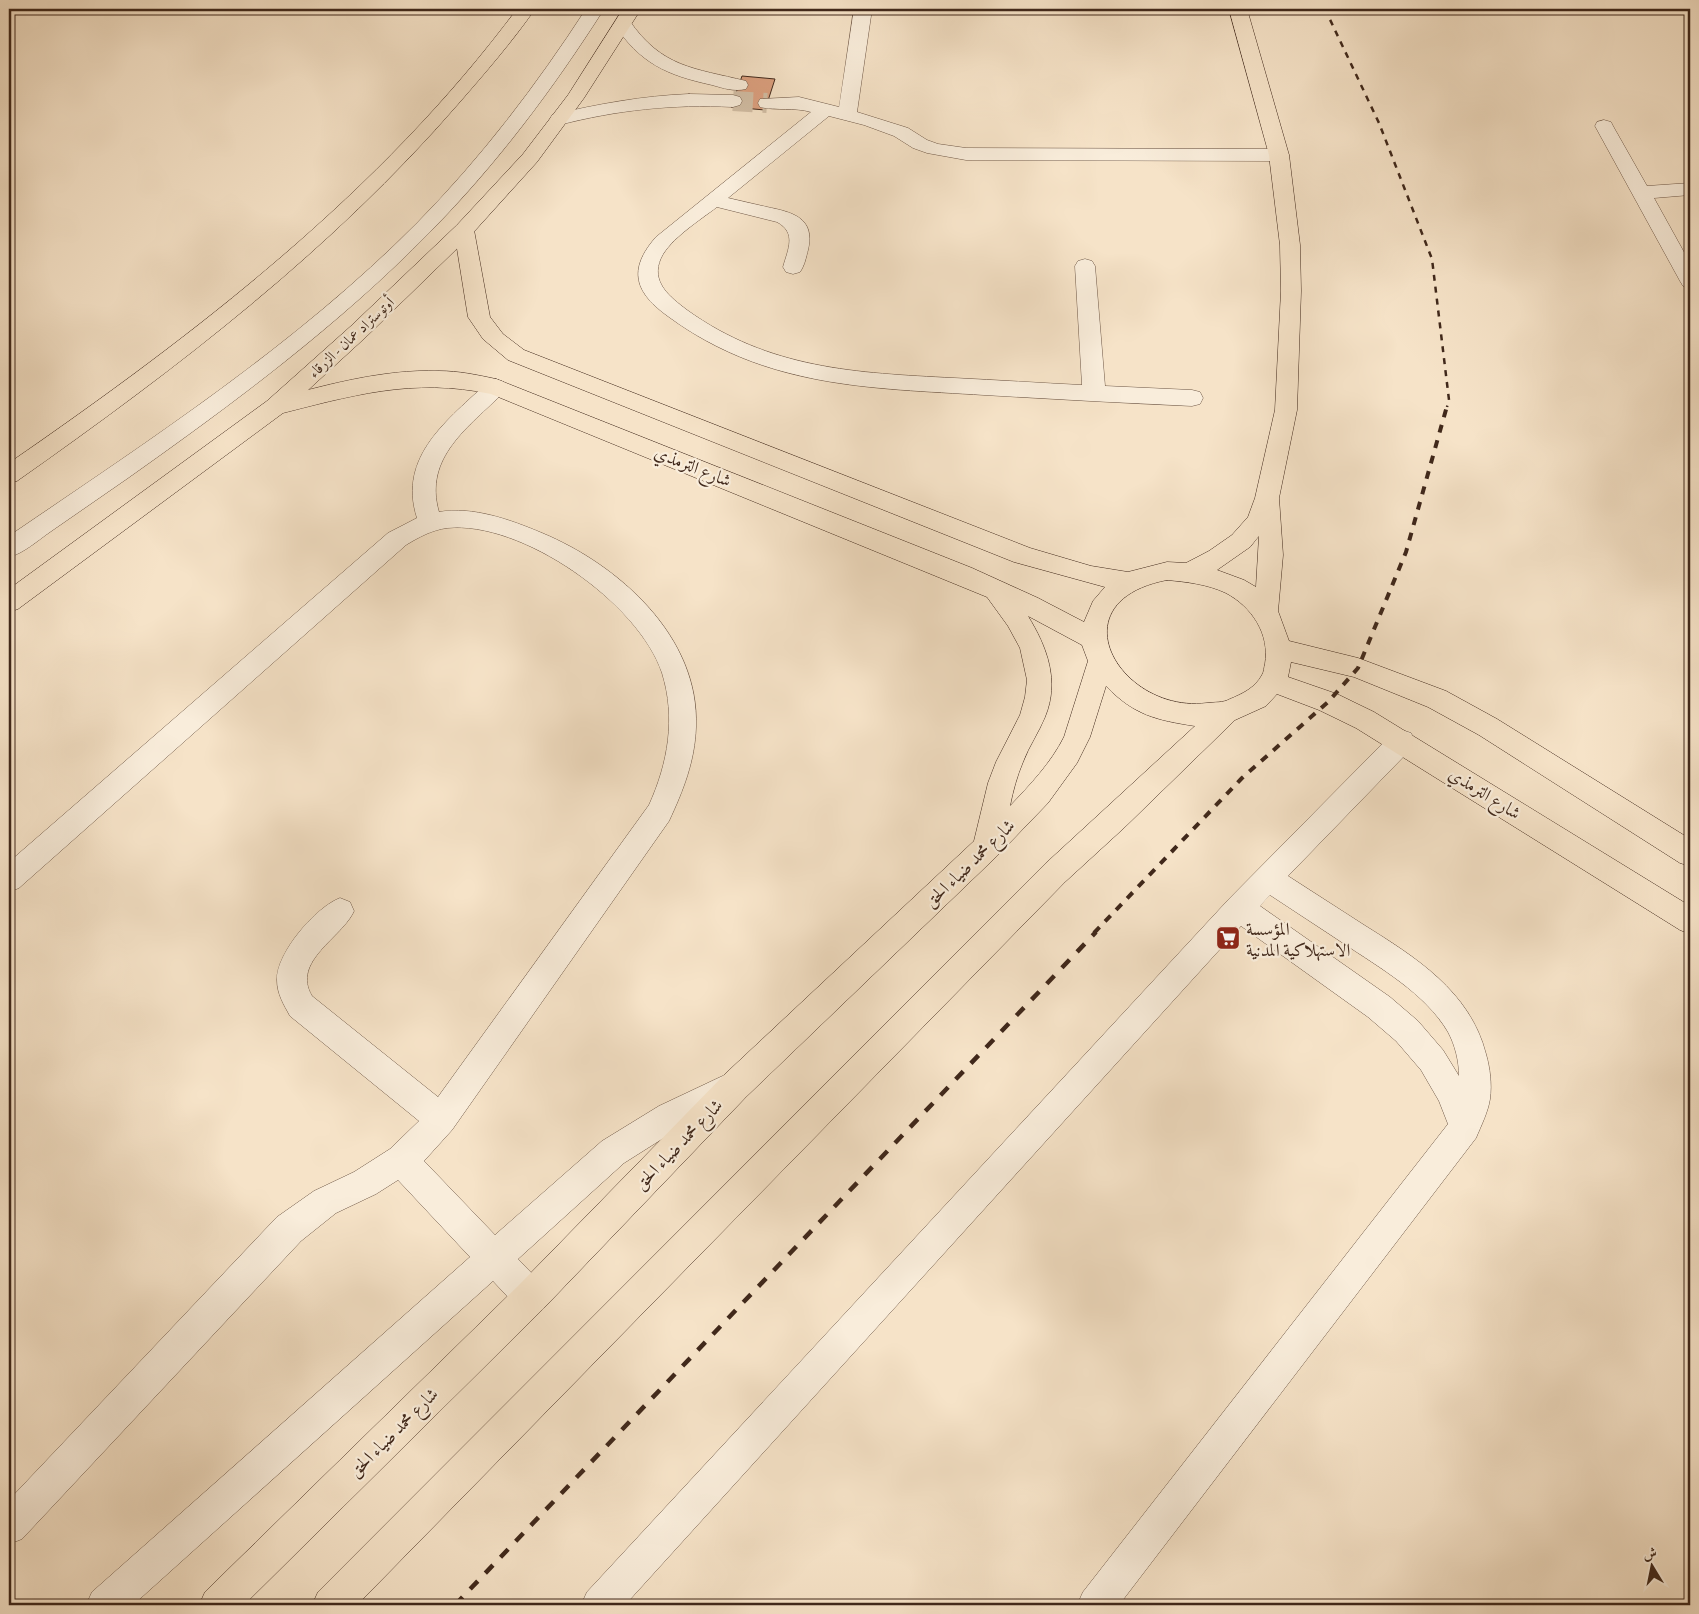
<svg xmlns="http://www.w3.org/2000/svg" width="1699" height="1614" font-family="'EB Garamond',Amiri,serif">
<rect width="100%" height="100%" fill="#f6e3c8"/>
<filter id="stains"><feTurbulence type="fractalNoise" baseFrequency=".004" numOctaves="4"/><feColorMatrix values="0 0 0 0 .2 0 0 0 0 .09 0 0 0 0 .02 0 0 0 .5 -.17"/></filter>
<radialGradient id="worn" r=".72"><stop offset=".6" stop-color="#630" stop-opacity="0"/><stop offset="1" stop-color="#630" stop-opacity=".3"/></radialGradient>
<!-- building -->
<path fill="#dca07f" stroke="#40281b" d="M742 76 775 79 765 110 731 107Z"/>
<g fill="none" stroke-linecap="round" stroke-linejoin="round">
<!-- minor-tunnel -->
<path stroke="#d2bea5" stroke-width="20" stroke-dasharray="20 10" stroke-linecap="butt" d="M733 101 767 103"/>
<defs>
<path id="minor" d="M586 9H604C553 89 497 164 430 232 339 325 234 403 128 478 102 496 76 514 50 532 37 541 24 553 9 557V536C150 440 296 345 417 223 481 158 536 86 586 9Z
M854 9H872L857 112 908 128 927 140 938 144 966 148 1279 149 1286 151 1289 155 1286 159 1279 161 966 160 927 153 913 148 894 136 864 125 829 116 728 198C741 201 754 204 767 207 791 212 816 217 808 250 806 257 805 265 800 272L793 274 786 272 783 267C788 249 797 233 777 222L717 207C700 220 670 239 661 258 650 282 670 297 687 310 769 369 856 373 954 378 997 380 1040 383 1082 385L1075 266 1078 261 1085 259 1092 261 1095 266 1105 386 1192 390 1200 392 1203 398 1200 404 1192 406C1123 403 1053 399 984 395 870 388 766 388 669 317 635 293 627 270 656 237L811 112C794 107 777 111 760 107L758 103 760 99 799 97 839 107Z
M623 19 629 20C662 68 694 68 746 81L748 85 746 89C734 92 723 88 712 85 666 75 640 63 614 24L617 20Z
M689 94 733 95 740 97 742 101 740 105 733 107C673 104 617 110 559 125L552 123 550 119 552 115C598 104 642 96 689 94Z
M1604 120 1611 122 1613 126 1647 186 1690 183V195L1654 198 1690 263V288L1683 286 1680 281 1595 126 1597 122Z
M496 379 504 382 507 387 504 392C469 427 423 457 439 512 473 506 511 520 542 533 619 565 700 637 696 727 695 761 683 791 669 821L452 1130 424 1161 495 1235 602 1141 659 1106 731 1072 742 1076 747 1087 742 1098 681 1127 624 1163 518 1259 543 1285 548 1297 543 1309 531 1314 519 1309 493 1281 133 1605H86L92 1592 470 1257 398 1180 376 1194 336 1213 301 1241 22 1539 9 1544V1500L277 1217 314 1191 354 1172 390 1149 419 1121 290 1016C284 1005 277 994 277 980 276 953 316 907 340 898L350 902 354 911C342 938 291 961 312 996L438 1097 649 805C668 763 676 718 662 673 639 603 521 520 447 528 432 530 419 537 406 545L19 888 9 892V862L388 533 417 518C397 456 449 419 488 382Z
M1402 730 1411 733 1415 741 1411 749 1288 876C1313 892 1339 909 1364 925 1415 957 1470 991 1486 1054 1490 1068 1492 1084 1490 1099 1488 1112 1481 1126 1476 1138L1119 1605H1077L1083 1592 1448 1124 1439 1101 1421 1070 1396 1041 1368 1017 1241 926 625 1605H581L587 1592 1229 899 1393 733ZM1270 895C1294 911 1319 927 1343 943 1380 968 1425 993 1448 1032 1455 1045 1459 1061 1459 1076L1443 1050 1418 1021 1390 997 1260 906Z"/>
<path id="major" d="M1229 9H1247L1289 155 1300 245 1301 291 1297 410 1279 498 1283 555 1278 611 1289 641 1358 658 1446 691 1497 719 1690 839V866L1680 863 1479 735 1428 707 1354 677 1291 662 1288 677 1337 694 1374 712 1690 906V934L1680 930 1356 728 1319 710 1277 694 1266 706 1235 720 1125 827 1065 882 357 1605H312L318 1592 1045 864 1195 726C1156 720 1134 715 1106 686L1090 737 1077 763 1048 803 997 856 746 1097 543 1309 244 1605H199L205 1592 519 1285 724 1075 974 841 988 783 996 762 1020 715 1025 697 1027 680 1020 648 1008 626 987 597 491 394C413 377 350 396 275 415L267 413 264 407 267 401C322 386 382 369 439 371 459 371 477 375 496 379L972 568 1038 598 1084 622 1093 601 1105 587 1014 562 508 360 483 339 468 317 454 230 457 225 464 224 471 225 474 230 490 317 503 334 524 350 1030 548 1091 566 1128 572 1167 562 1186 563 1209 551 1232 535 1248 517 1255 498 1275 410 1281 291 1280 245 1269 155ZM1259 536 1256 587 1244 580 1217 570 1250 547ZM1167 580C1187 582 1207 584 1226 593 1252 607 1270 634 1265 664 1264 667 1264 672 1262 675 1255 688 1242 694 1230 699 1223 703 1215 702 1207 703 1121 714 1053 602 1167 580ZM1028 616 1082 645 1088 661 1064 737C1051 763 1030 785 1010 806 1013 791 1017 776 1023 762 1029 746 1039 732 1045 717 1060 681 1047 647 1028 616Z"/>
<path id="highway" d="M517 9H535C512 42 485 73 459 103 331 251 176 369 17 481L9 483V463C196 334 380 193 517 9Z
M623 9H641L584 98 537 162 471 235 367 336 283 413 18 609 9 612V589L267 401 351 326 457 225 523 154 568 95Z"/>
</defs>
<!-- minor casing -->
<use href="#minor" stroke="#6e5746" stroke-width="1"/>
<!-- major casing -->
<use href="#major" stroke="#40281b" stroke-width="1"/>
<!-- highway casing -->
<use href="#highway" stroke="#40281b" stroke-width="1"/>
<!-- minor -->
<use href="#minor" fill="#f9eddb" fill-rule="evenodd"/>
<!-- major -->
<use href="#major" fill="#f6e3c8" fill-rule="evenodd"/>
<!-- highway -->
<use href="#highway" fill="#f6e3c8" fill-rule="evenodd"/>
<!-- rail-far2 -->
<path stroke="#40281b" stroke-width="2.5" stroke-dasharray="6 6" stroke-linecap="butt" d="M1325 9 1379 123 1432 259 1449 400 1447 407"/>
<!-- rail-far1 -->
<path stroke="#40281b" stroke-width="4" stroke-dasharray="8 8" stroke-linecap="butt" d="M1094 933 1242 778 1328 702 1358 668 1406 552 1447 406"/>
<!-- rail -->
<path stroke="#40281b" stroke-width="4.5" stroke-dasharray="11 11" stroke-linecap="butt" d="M455 1605 1096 932"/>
</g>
<!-- icons -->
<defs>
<symbol id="supermarket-square" viewBox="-11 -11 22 22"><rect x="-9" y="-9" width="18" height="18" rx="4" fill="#8f2418" stroke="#f9eddb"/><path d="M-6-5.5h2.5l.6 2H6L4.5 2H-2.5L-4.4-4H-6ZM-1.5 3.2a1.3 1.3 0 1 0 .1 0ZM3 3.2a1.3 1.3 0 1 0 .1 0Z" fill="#fff"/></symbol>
</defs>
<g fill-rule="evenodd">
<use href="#supermarket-square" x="1214" y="924" width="28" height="28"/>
</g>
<g text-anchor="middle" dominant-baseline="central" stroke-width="4.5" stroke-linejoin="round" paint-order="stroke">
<!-- far-street labels -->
<g font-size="15" fill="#40281b" stroke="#f9eddb">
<text transform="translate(351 337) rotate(-43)">أوتوستراد عمان - الزرقاء</text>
</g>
<!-- street labels -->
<g font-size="18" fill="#40281b" stroke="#f9eddb">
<text transform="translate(693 466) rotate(22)">شارع الترمذي</text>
<text transform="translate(1485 793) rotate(32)">شارع الترمذي</text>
<text transform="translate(969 863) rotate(-44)">شارع محمد ضياء الحق</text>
<text transform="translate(678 1144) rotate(-46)">شارع محمد ضياء الحق</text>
<text transform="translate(393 1432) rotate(-45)">شارع محمد ضياء الحق</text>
</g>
<!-- poi labels -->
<g font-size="18" fill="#40281b" stroke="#f9eddb" text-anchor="start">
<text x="1246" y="928">المؤسسة<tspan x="1246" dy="21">الاستهلاكية المدنية</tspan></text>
</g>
</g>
<!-- margin -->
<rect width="1699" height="1614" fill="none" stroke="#f6e3c8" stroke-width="30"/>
<rect x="10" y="10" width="1679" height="1594" fill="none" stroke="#40281b" stroke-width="2.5"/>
<rect x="15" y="15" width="1669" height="1584" fill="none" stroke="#40281b"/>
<!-- north arrow -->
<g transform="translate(1652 1566) rotate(350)" stroke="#f9eddb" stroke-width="4" paint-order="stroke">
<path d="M0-4L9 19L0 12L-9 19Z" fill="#40281b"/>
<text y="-8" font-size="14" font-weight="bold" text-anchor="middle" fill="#40281b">ش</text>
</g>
<rect width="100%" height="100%" filter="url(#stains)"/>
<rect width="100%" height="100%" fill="url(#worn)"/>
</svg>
